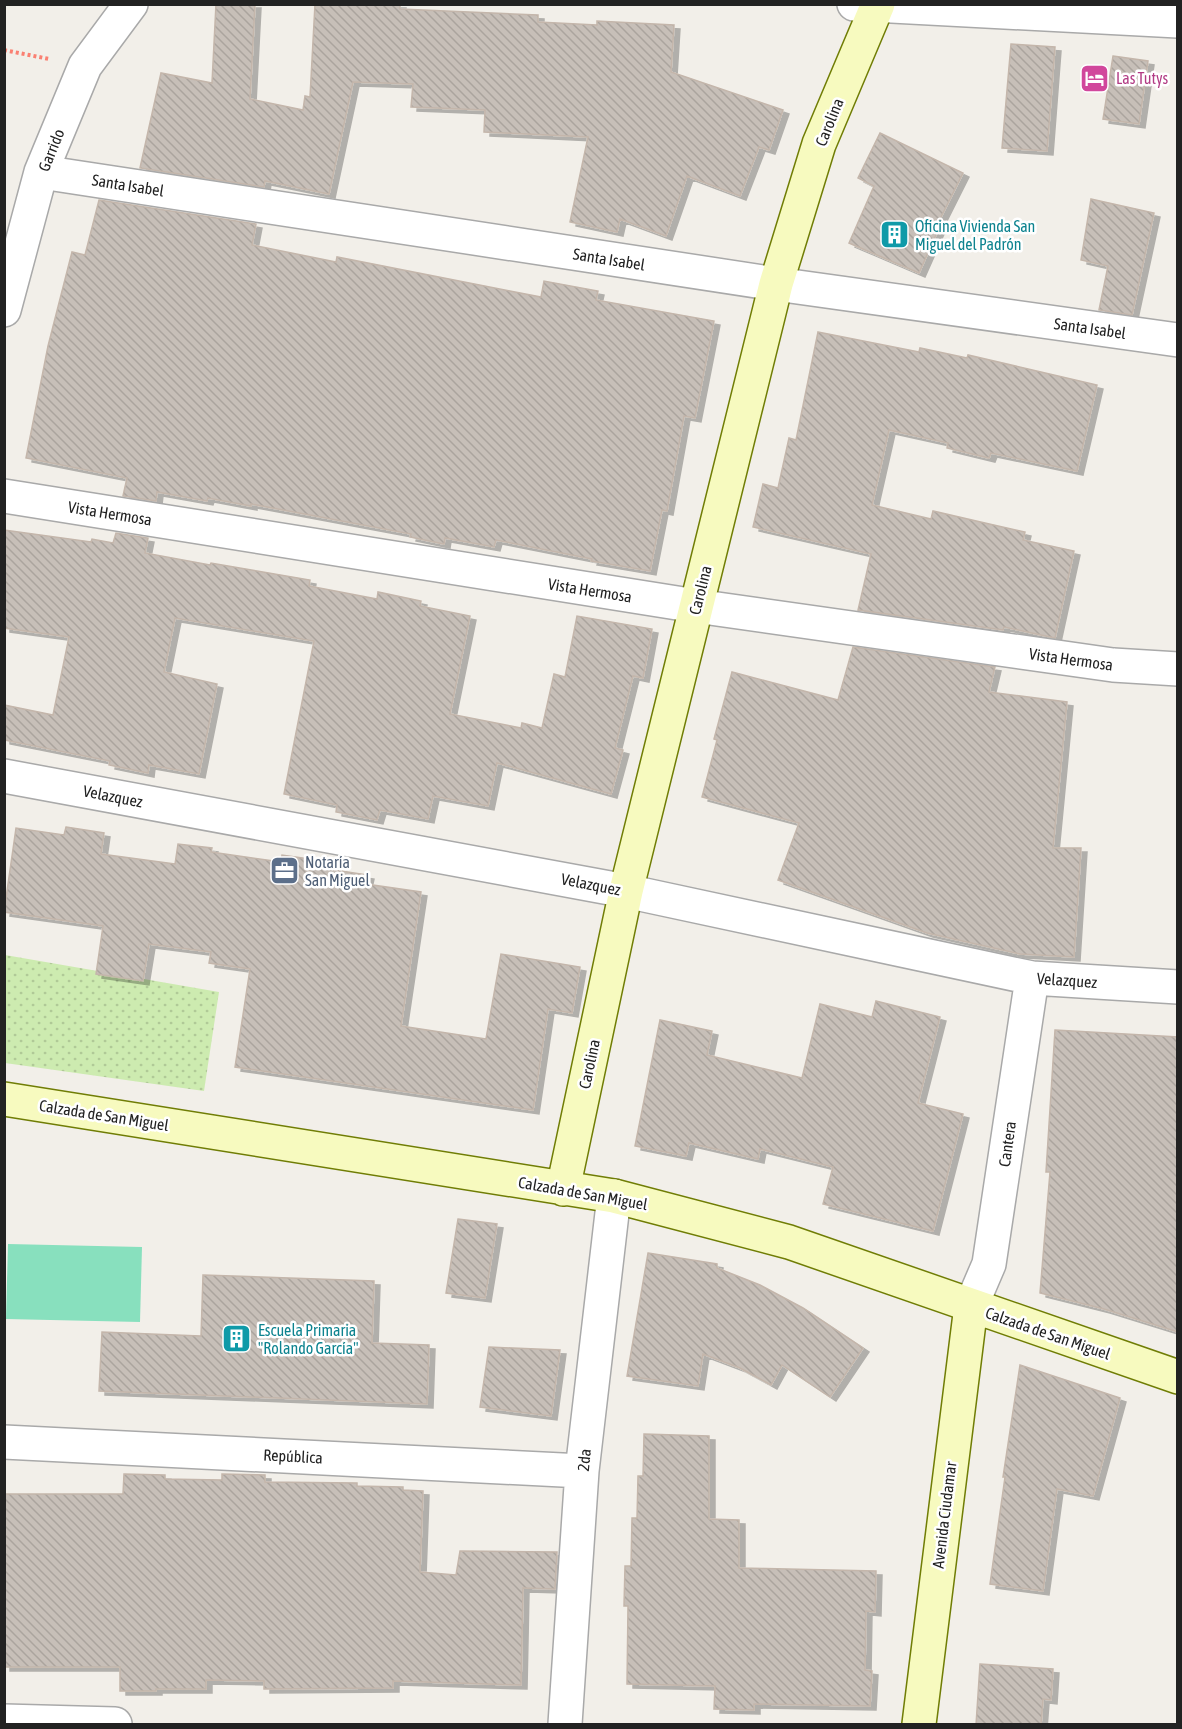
<svg xmlns="http://www.w3.org/2000/svg" width="1182" height="1729" font-family="'Asap Condensed',sans-serif">
<defs>
<pattern id="grass-dots" width="8" height="8" patternUnits="userSpaceOnUse" patternTransform="scale(1.5)"><rect width="8" height="8" fill="#cdebb0"/><path d="M2 2h.1M6 6h.1" fill="none" stroke="#b0c997" stroke-width="1.8" stroke-linecap="round"/></pattern>
<pattern id="building-back-hatch" width="6" height="6" patternUnits="userSpaceOnUse" patternTransform="scale(1.5)"><rect width="6" height="6" fill="#c7bfb8"/><path d="M-1 5l2 2M0 0l6 6M5-1l2 2" fill="none" stroke="#aba49e"/></pattern>
<filter id="shadow"><feDropShadow dx="6" dy="4" stdDeviation="0" flood-color="#0004"/></filter>
</defs>
<rect width="100%" height="100%" fill="#f2efe9"/>
<!-- grass -->
<path fill="url(#grass-dots)" d="M5 955 219 992 204 1091 5 1063Z"/>
<!-- pitch -->
<path fill="#88e0be" d="M8 1244 142 1247 140 1322 6 1319Z"/>
<!-- building -->
<path fill="url(#building-back-hatch)" stroke="#c4b6ab" stroke-width="1.5" filter="url(#shadow)" d="M216 4H255L250 99 303 110 305 96 310 97 315 4H400V9L538 15V22L597 25V21L674 25 671 72 783 110 769 150 759 147 740 196 687 176 666 236 620 219 617 232 570 222 588 137 484 132 485 110 411 107 413 84 353 82 329 194 265 181 264 187 140 168 161 73 212 83Z
M1011 44 1055 47 1047 151 1002 148Z
M1113 56 1148 61 1139 124 1103 119Z
M880 133 963 173 936 227 939 228 919 273 849 243 874 186 858 178Z
M1091 199 1154 213 1132 315 1099 310 1108 266 1081 260Z
M99 200 256 224 252 245 336 262 337 257 541 297 544 281 598 291 596 300 714 321 695 418 684 416 667 511 662 510 650 571 591 561 592 559 496 540 494 547 445 538 444 544 410 537 411 534 251 504V506L208 498 207 501 157 492 156 501 123 496 127 478 26 458 48 346 72 252 85 255Z
M818 332 919 352 920 348 967 358 968 355 1097 385 1077 471 991 453 989 458 947 448 948 443 889 430 872 505 931 519 933 511 985 523 1025 532 1023 540 1074 551 1055 638 1004 627 1003 630 858 610 871 554 753 527 763 484 778 488 789 438 796 440Z
M4 530 91 542 92 539 113 543 116 533 148 538 145 553 210 565 211 563 310 580 309 586 377 599 378 592 421 601 420 606 470 616 450 714 521 728 522 723 542 728 554 674 565 677 577 616 652 629 643 678 633 676 615 748 623 750 611 794 497 763 488 806 433 796 428 819 380 810 377 820 336 812 337 805 284 794 314 641 175 618 164 672 217 684 199 774 149 765 148 773 109 765 110 761 4 740V705L53 715 69 637 4 628Z
M853 647 995 667 989 692 1067 702 1053 848H1081L1074 957 1020 954 927 933 778 880 799 823 702 797 717 740 714 739 732 672 838 700Z
M66 827 104 833 101 854 175 864 178 844 212 848 211 852 281 862 282 855 316 860 315 867 368 875 366 884 421 892 401 1026 486 1039 501 954 580 967 572 1013 548 1009 533 1110 235 1067 250 969 209 963 211 952 149 944 143 981 96 974 103 926 4 912 16 828 64 835Z
M876 1001 940 1017 918 1103 963 1114 933 1231 823 1204 833 1167 760 1149 758 1159 689 1143 686 1156 635 1146 660 1020 712 1031 707 1055 802 1078 820 1004 872 1017Z
M1055 1030 1178 1037V1332L1104 1309 1040 1293 1050 1172H1046Z
M458 1219 497 1224 485 1298 446 1293Z
M648 1253 717 1264V1268L760 1285 803 1308 863 1348 830 1397 782 1365 771 1385 740 1368 703 1354 698 1386 627 1376Z
M203 1275 374 1281 372 1343 429 1345 427 1404 99 1391 102 1332 201 1336Z
M489 1347 560 1350 551 1416 480 1407Z
M1020 1365 1120 1398 1093 1496 1057 1489 1043 1591 990 1584 1005 1477H1003Z
M644 1434 709 1436V1519L739 1520V1568L876 1571 875 1612 866 1611 865 1670 872 1671 870 1706 754 1704V1710L714 1709 715 1686 627 1684 628 1606H624L625 1566H631L632 1518H637L638 1476H643Z
M124 1474 165 1475V1479L222 1480V1474L265 1475V1482L357 1483V1486L403 1487V1490L423 1491 420 1572 456 1575 460 1551 557 1552 555 1589 523 1588 521 1685 393 1681V1688L264 1689V1681L206 1680V1689H156V1691H120V1667H4V1494H123Z
M980 1664 1053 1669 1051 1700 1043 1699 1041 1725H976Z"/>
<g fill="none" stroke-linecap="round" stroke-linejoin="round">
<defs>
<path id="street" d="M854 4 1178 21
M41 172 776 284 1178 340
M4 310 41 172 85 66 131 4
M4 496 696 606 1113 665 1178 669
M4 776 626 891 1032 978 1178 987
M971 1306 989 1264 1032 978
M4 1442 582 1471
M4 1721 115 1724
M565 1724 582 1471 614 1196"/>
<path id="secondary" d="M4 1099 614 1196 789 1242 1178 1377
M563 1189 626 891 776 284 819 144 878 4
M919 1724 971 1306"/>
</defs>
<!-- street casing -->
<use href="#street" stroke="#a9a9a9" stroke-width="36"/>
<!-- secondary casing -->
<use href="#secondary" stroke="#707d05" stroke-width="36"/>
<!-- path -->
<path stroke="#fa8072" stroke-width="4" stroke-dasharray="3 3" stroke-linecap="butt" d="M4 50 49 59"/>
<!-- street -->
<use href="#street" stroke="#fff" stroke-width="33"/>
<!-- secondary -->
<use href="#secondary" stroke="#f7fabf" stroke-width="33"/>
</g>
<!-- icons -->
<defs>
<symbol id="hotel-square" viewBox="-11 -11 22 22"><rect x="-9" y="-9" width="18" height="18" rx="4" fill="#d1479c" stroke="#fff"/><path d="M-6-4.5h1.5V1H6V5H4.5V3h-9V5H-6ZM-4 0a1.8 1.8 0 1 1 3.6 0ZM.5 0V-2.5h3Q6-2.5 6 0Z" fill="#fff"/></symbol>
<symbol id="building-square" viewBox="-11 -11 22 22"><rect x="-9" y="-9" width="18" height="18" rx="4" fill="#0f9aa8" stroke="#fff"/><path d="M-4-6H4V6H1V3H-1V6H-4ZM-2.5-4.3h1.7v1.8h-1.7ZM.8-4.3h1.7v1.8H.8ZM-2.5-1h1.7V.8h-1.7ZM.8-1h1.7V.8H.8Z" fill="#fff"/></symbol>
<symbol id="office-square" viewBox="-11 -11 22 22"><rect x="-9" y="-9" width="18" height="18" rx="4" fill="#5c6f8a" stroke="#fff"/><path d="M-6-3h4V-5.5h4V-3h4V5H-6ZM-1-4.5V-3h2v-1.5ZM-6 0V1H6V0Z" fill="#fff"/></symbol>
</defs>
<g fill-rule="evenodd">
<use href="#hotel-square" x="1078" y="62" width="33" height="33"/>
<use href="#building-square" x="878" y="218" width="33" height="33"/>
<use href="#office-square" x="268" y="854" width="33" height="33"/>
<use href="#building-square" x="220" y="1322" width="33" height="33"/>
</g>
<g text-anchor="middle" dominant-baseline="central" stroke-width="5" stroke-linejoin="round" paint-order="stroke">
<!-- hotel labels -->
<g font-size="16" fill="#b23c85" stroke="#fff" text-anchor="start">
<text x="1116" y="78">Las Tutys</text>
</g>
<!-- street labels -->
<g font-size="16" fill="#222" stroke="#fff">
<text transform="translate(829 122) rotate(-68)">Carolina</text>
<text transform="translate(51 150) rotate(-68)">Garrido</text>
<text transform="translate(128 185) rotate(9)">Santa Isabel</text>
<text transform="translate(609 259) rotate(9)">Santa Isabel</text>
<text transform="translate(1090 328) rotate(8)">Santa Isabel</text>
<text transform="translate(110 513) rotate(9)">Vista Hermosa</text>
<text transform="translate(590 590) rotate(9)">Vista Hermosa</text>
<text transform="translate(700 590) rotate(-76)">Carolina</text>
<text transform="translate(1071 659) rotate(8)">Vista Hermosa</text>
<text transform="translate(113 796) rotate(11)">Velazquez</text>
<text transform="translate(591 884) rotate(11)">Velazquez</text>
<text transform="translate(1067 980) rotate(4)">Velazquez</text>
<text transform="translate(589 1064) rotate(-78)">Carolina</text>
<text transform="translate(104 1115) rotate(9)">Calzada de San Miguel</text>
<text transform="translate(1007 1144) rotate(-82)">Cantera</text>
<text transform="translate(583 1193) rotate(10)">Calzada de San Miguel</text>
<text transform="translate(1048 1333) rotate(19)">Calzada de San Miguel</text>
<text transform="translate(293 1456) rotate(3)">República</text>
<text transform="translate(584 1460) rotate(-84)">2da</text>
<text transform="translate(944 1515) rotate(-83)">Avenida Ciudamar</text>
</g>
<!-- culture labels -->
<g font-size="16" fill="#0d838f" stroke="#fff" text-anchor="start">
<text x="915" y="226">Oficina Vivienda San<tspan x="915" dy="18">Miguel del Padrón</tspan></text>
<text x="258" y="1330">Escuela Primaria<tspan x="258" dy="18">"Rolando García"</tspan></text>
</g>
<!-- service labels -->
<g font-size="16" fill="#4e5e75" stroke="#fff" text-anchor="start">
<text x="305" y="862">Notaría<tspan x="305" dy="18">San Miguel</tspan></text>
</g>
</g>
<!-- border -->
<rect width="1182" height="1729" fill="none" stroke="#222222" stroke-width="12"/>
</svg>
